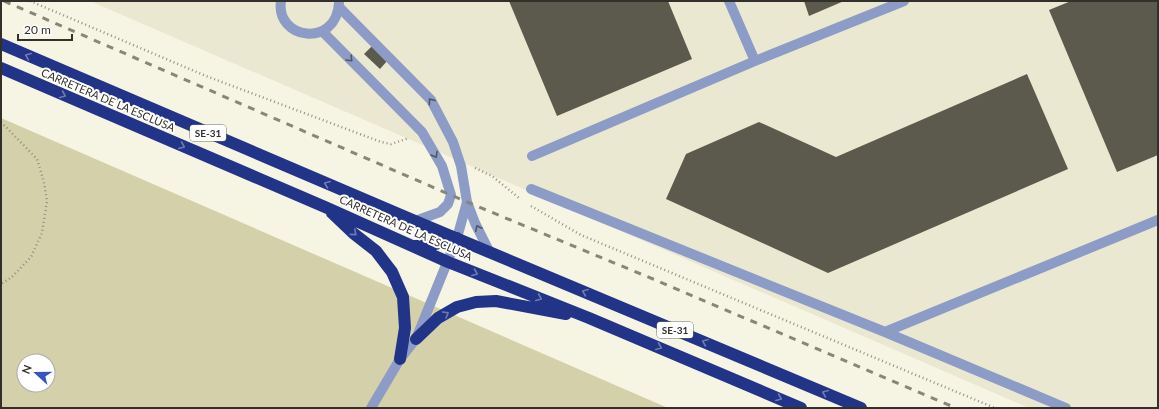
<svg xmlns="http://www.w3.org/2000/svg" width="1159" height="409" font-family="Lato,sans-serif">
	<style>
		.built { fill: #eae8d0 }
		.green { fill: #d4d0a9; fill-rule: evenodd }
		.building { fill: #5c5a4c }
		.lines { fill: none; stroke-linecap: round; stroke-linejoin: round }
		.path { stroke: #929085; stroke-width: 2.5; stroke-dasharray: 1 3; stroke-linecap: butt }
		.street { stroke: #8c9cc6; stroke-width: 10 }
		.highway { stroke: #213488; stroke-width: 12 }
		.rail { stroke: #88867b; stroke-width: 3; stroke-dasharray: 7 7; stroke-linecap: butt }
		.oneway { stroke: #6f7bb2 }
		.oneway2 { stroke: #515661 }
		.labels { text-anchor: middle; stroke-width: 4; stroke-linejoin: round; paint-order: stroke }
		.shield { fill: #fff; stroke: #6f6e6a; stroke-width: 1 }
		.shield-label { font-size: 10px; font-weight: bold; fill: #31302a }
		.street-label { font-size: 11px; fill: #31302a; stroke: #fff }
	</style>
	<rect width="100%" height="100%" fill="#f6f4e3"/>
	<!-- built -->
	<path class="built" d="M90,1H1158V408H1029Z"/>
	<!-- green -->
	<path class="green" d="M1,118L668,408H1ZM24,361H48V385H24Z"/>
	<!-- building -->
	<path class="building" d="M509,1H668L692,59L557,116Z
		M804,1H844L809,16Z
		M1071,1H1158V155L1117,172L1049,10Z
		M373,45L388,60L380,69L364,54Z
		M1027,74L1068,169L828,273L666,199L686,154L759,122L836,157Z"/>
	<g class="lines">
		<!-- path -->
		<path class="path" d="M30,1L206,76L381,142L391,144L409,138
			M1,122L37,159L44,182L47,201L42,233L31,257L12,277L1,284
			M475,168L492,176L519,198
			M531,206L581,235L995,408"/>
		<!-- street -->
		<path class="street" d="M281,1C275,39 336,49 339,3
			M729,1L755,61
			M339,7L431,100L453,142L461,166L467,202L475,223L490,253
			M322,31L422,132L442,166L451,195L448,204L440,212L415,221
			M532,156L755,61L904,1
			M531,189L885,332L1066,408
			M885,332L1158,220
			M371,408L400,359L416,339L457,238L467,202"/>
		<!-- highway -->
		<path class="highway" d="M1,44L415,221L861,408
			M1,68L325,207L448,262L589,318L801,408
			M332,213L353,233L376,251L392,272L403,297L405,328L400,359
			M415,246L432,245L457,238
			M416,339L438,318L457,307L476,302L496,301L566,314"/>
		<!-- rail -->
		<path class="rail" d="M4,1L467,202L653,279L956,408"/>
	</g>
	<!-- one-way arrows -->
	<defs><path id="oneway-chevron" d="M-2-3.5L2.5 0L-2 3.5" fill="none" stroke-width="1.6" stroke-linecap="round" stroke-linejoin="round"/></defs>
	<g class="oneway">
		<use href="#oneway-chevron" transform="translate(28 56) rotate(-157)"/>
		<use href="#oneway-chevron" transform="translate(63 95) rotate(23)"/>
		<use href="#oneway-chevron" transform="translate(182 146) rotate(23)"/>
		<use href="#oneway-chevron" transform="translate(327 184) rotate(-157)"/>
		<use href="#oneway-chevron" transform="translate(354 233) rotate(41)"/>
		<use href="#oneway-chevron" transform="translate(475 273) rotate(21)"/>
		<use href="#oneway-chevron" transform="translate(585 292) rotate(-157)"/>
		<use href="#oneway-chevron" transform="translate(539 298) rotate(22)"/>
		<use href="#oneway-chevron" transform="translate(446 314) rotate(-30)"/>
		<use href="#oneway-chevron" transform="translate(705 342) rotate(-157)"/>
		<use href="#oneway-chevron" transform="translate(659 347) rotate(23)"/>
		<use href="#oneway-chevron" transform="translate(825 393) rotate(-157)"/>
		<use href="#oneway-chevron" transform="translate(779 398) rotate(23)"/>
	</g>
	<g class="oneway2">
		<use href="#oneway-chevron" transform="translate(350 59) rotate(46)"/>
		<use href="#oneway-chevron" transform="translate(431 101) rotate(-126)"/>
		<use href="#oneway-chevron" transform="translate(435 155) rotate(60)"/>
		<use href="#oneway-chevron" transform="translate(478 228) rotate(-116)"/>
	</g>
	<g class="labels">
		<!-- shield labels -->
		<g class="shield">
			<rect x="190" y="125" width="36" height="16" rx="3"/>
			<rect x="657" y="322" width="36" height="16" rx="3"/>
		</g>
		<g class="shield-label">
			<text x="208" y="137">SE-31</text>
			<text x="675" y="334">SE-31</text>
		</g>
		<!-- street labels -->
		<g class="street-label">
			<text transform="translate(108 100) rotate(23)" y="4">CARRETERA DE LA ESCLUSA</text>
			<text transform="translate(406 228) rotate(24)" y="4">CARRETERA DE LA ESCLUSA</text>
		</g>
	</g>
	<!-- border -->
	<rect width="1159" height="409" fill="none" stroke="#31302a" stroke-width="4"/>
	<!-- north arrow -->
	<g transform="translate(36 373) rotate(291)"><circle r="19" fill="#ffffff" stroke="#adacaa"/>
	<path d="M0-3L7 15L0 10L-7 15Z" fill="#3753c4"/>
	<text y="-6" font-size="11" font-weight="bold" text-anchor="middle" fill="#31302a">N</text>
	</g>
	<!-- scale -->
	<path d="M18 34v6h54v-6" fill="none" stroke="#31302a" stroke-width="2"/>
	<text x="24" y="34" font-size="12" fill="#31302a" stroke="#ffffff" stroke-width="3" paint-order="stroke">20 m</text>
</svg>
